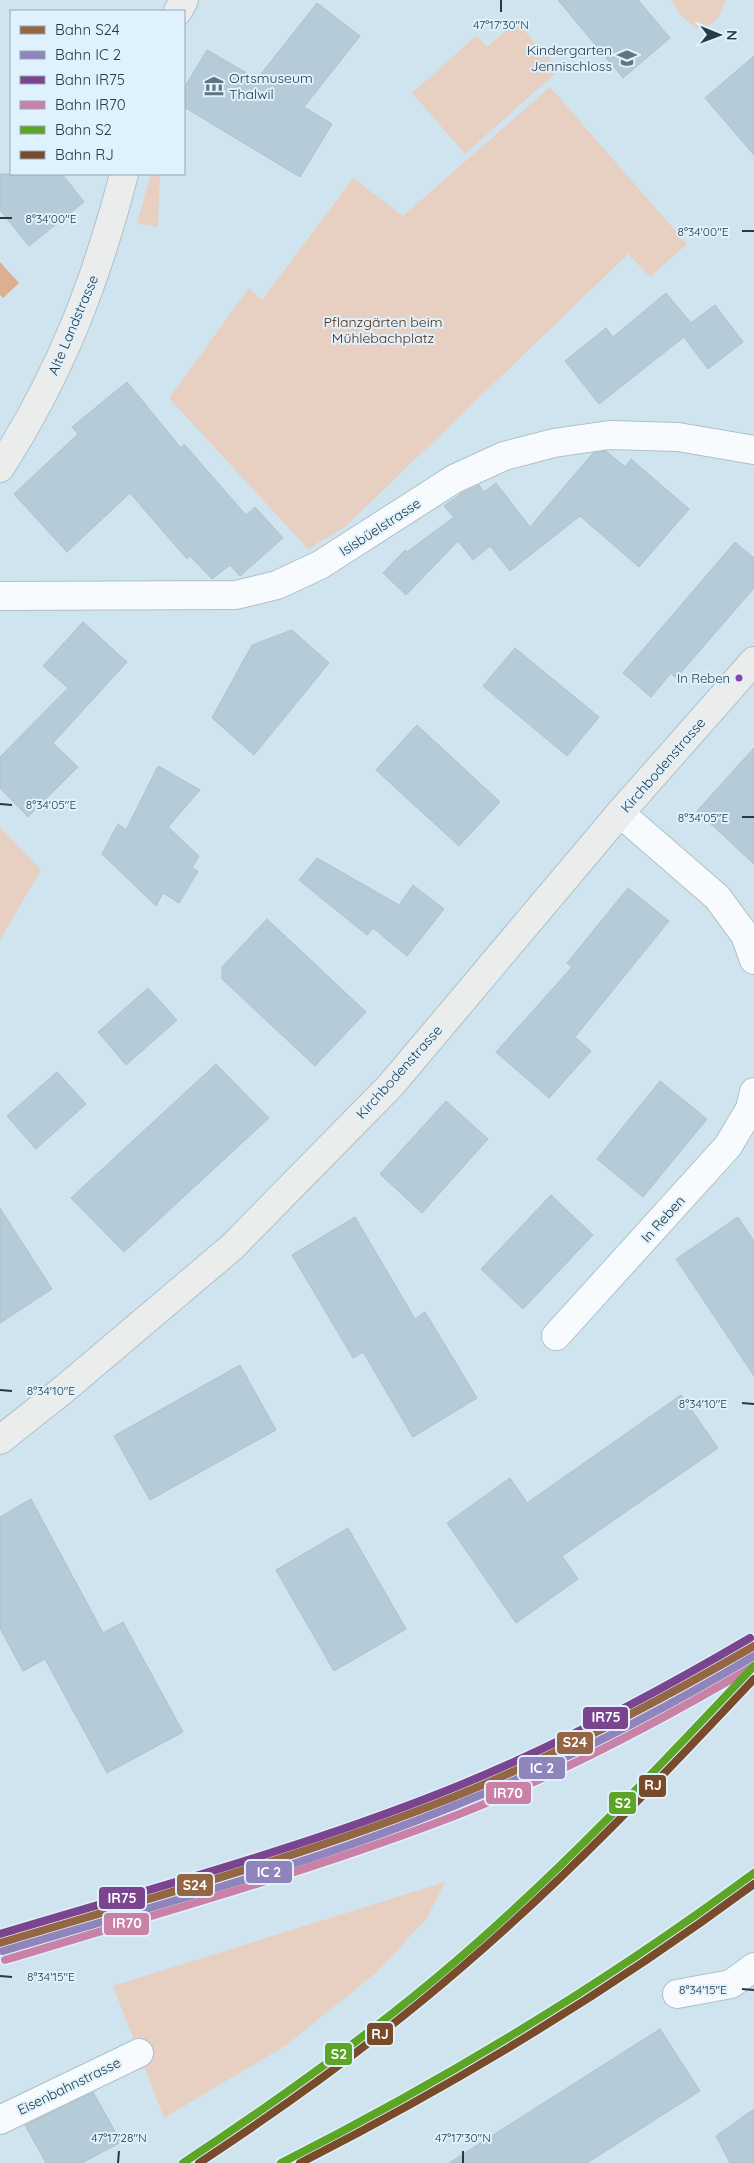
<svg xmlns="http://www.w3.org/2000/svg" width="754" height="2163" font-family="Quicksand,sans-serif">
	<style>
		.green { fill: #e7d0c2 }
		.forest { fill: #dbaf90 }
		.building { fill: #b5ccd8; stroke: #afc1cb }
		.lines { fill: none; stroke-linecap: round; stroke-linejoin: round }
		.street-casing { stroke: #aec0c9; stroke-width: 30 }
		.secondary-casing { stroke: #aec0c9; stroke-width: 30 }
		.street { stroke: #f8fbfd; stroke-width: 28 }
		.secondary { stroke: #eaedec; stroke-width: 28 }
		.rail-1-casing { stroke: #dff1fc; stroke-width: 11 }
		.rail-2-casing { stroke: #dff1fc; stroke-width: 11 }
		.rail-3-casing { stroke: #dff1fc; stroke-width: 11 }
		.rail-4-casing { stroke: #dff1fc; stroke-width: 11 }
		.rail-5-casing { stroke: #dff1fc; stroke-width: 11 }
		.rail-6-casing { stroke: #dff1fc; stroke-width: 11 }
		.rail-1 { stroke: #946644; stroke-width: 8 }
		.rail-2 { stroke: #9084bd; stroke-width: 8 }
		.rail-3 { stroke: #7a448f; stroke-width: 8 }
		.rail-4 { stroke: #c981a5; stroke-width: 8 }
		.rail-5 { stroke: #5da526; stroke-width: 8 }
		.rail-6 { stroke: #7a4b2a; stroke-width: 8 }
		.ticks { fill: none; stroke: #273943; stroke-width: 2 }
		.bus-dot { fill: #8e44ad; stroke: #dff1fc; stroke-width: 2 }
		.labels { text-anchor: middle; stroke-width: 4; stroke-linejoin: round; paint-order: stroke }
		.bus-label { font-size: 13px; fill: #273943; stroke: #dff1fc; text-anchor: end }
		.poi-label { font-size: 14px; fill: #273943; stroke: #dff1fc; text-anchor: end }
		.park-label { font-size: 14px; fill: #522b11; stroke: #dff1fc }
		.street-label { font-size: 14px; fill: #273943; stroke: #dff1fc }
		.ticks-label { font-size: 12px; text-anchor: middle; fill: #273943; stroke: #dff1fc; stroke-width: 4; stroke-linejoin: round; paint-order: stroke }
		.line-badge { stroke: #dff1fc; stroke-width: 2 }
		.badge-label { font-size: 14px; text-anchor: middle; font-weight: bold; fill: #fff }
	</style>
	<rect width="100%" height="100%" fill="#cfe4ef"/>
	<!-- green -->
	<path class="green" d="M671,0H725V3C718,19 714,28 695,28L680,14Z
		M516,21L559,70L465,154L412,93L477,35L487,47Z
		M550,87L687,244L650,277L628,254L345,527L308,549L169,398L249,288L262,300L353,178L403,216Z
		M151,174H160L158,227L137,223Z
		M0,827L41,870L0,940Z
		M445,1882L427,1918L377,1972L285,2046L164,2118L113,1986Z"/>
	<!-- forest -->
	<path class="forest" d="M0,262L19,283L3,298L0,295Z"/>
	<!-- building -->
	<path class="building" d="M558,0H638L670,38L623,78Z
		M317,3L360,36L304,107L332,124L300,177L184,107V88L207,50L257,79Z
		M754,56V155L705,98Z
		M0,174H62L84,202L29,246L0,210Z
		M666,293L691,323L715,305L743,342L708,369L684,337L599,404L565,361L606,328L613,337Z
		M127,382L181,448L184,444L246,515L255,507L283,538L240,576L230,565L212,579L190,556L187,559L130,493L67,552L14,494L78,434L72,427Z
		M606,451L625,467L631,459L689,509L639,567L580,516L510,571L490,546L473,560L458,541L406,595L383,573L405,550L407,552L454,517L444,506L462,493L479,485L484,492L496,483L530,527L593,453Z
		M735,542L754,558V588L676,678L671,673L651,697L623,673Z
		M83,622L127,662L53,743L78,767L28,817L0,788V757L68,688L43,666Z
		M292,630L329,663L254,755L212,718L252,645Z
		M515,648L599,717L567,756L483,686Z
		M417,725L500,802L459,846L376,770Z
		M754,748V864L697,811Z
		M158,766L200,790L168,827L199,856L192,868L198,871L179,903L163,893L156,906L102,854L118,824L126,830Z
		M317,858L399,905L413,885L444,909L407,956L373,928L367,935L299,880Z
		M628,888L669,921L575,1037L591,1051L549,1098L496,1052L572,967L567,963Z
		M267,919L366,1012L315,1066L222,979V967Z
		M148,988L177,1020L126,1065L98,1032Z
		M216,1064L269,1118L124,1252L71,1198Z
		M57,1072L86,1104L36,1149L7,1116Z
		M660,1081L707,1119L643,1197L597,1159Z
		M446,1101L488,1139L422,1213L380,1174Z
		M551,1195L593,1235L523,1309L481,1269Z
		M0,1208L52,1289L0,1323Z
		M355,1217L415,1319L425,1312L477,1398L413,1437L363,1352L353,1358L292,1255Z
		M738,1217L754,1241V1376L676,1259Z
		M240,1365L276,1430L150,1500L114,1436Z
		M681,1395L718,1448L562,1556L578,1579L516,1623L447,1523L510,1478L527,1503Z
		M31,1499L103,1633L123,1622L183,1732L107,1773L45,1659L23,1671L0,1628V1517Z
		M348,1528L406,1629L334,1671L276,1570Z
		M660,2029L700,2091L587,2163H449Z
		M93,2092L121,2142L82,2163H46L25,2125Z
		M754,2109V2163H730L716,2136Z"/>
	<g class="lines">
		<defs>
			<path id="street" d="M0,596L236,595L277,585L320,565L454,479L504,456L554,443L609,435L678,437L754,450
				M620,813L717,897L745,935L754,960
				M556,1336L728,1146L750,1109L754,1092
				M677,1994L731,1984L754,1967
				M0,2120L139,2053"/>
			<path id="secondary" d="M178,11L184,0
				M0,468C61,373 96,282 124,174
				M0,1440L63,1390L232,1247L391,1085L620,813L754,661"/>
		</defs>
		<!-- street casing -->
		<use href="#street" class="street-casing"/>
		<!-- secondary casing -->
		<use href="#secondary" class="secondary-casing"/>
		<!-- street -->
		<use href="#street" class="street"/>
		<!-- secondary -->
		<use href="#secondary" class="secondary"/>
		<defs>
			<path id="rail-1" d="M0,1943C151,1898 304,1856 451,1798C556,1756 656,1703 754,1646"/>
			<path id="rail-2" d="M3,1951C154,1906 309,1865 456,1805C559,1764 658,1713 754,1656"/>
			<path id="rail-3" d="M0,1934C150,1889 303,1848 448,1790C553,1748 653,1695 750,1638"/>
			<path id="rail-4" d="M5,1960C156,1914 309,1872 457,1815C560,1774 659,1722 754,1666"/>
			<path id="rail-5" d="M183,2163C277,2101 370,2035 456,1961C562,1870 658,1768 754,1666
				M281,2163C447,2079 604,1984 754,1873"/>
			<path id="rail-6" d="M199,2163C290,2103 379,2039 462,1967C566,1878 660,1779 754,1679
				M300,2163C459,2082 611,1990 754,1884"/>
		</defs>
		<!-- rail-1 casing -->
		<use href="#rail-1" class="rail-1-casing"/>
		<!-- rail-2 casing -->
		<use href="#rail-2" class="rail-2-casing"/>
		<!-- rail-3 casing -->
		<use href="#rail-3" class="rail-3-casing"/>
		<!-- rail-4 casing -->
		<use href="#rail-4" class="rail-4-casing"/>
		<!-- rail-5 casing -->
		<use href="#rail-5" class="rail-5-casing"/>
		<!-- rail-6 casing -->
		<use href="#rail-6" class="rail-6-casing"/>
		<!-- rail-1 -->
		<use href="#rail-1" class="rail-1"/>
		<!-- rail-2 -->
		<use href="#rail-2" class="rail-2"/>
		<!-- rail-3 -->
		<use href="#rail-3" class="rail-3"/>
		<!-- rail-4 -->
		<use href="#rail-4" class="rail-4"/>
		<!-- rail-5 -->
		<use href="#rail-5" class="rail-5"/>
		<!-- rail-6 -->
		<use href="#rail-6" class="rail-6"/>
	</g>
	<!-- ticks -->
	<path class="ticks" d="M501,12V0M0,218H12M742,231H754M0,804L12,805M742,817H754M0,1390L12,1391M742,1403L754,1404M0,1976L12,1977M742,1989L754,1990M118,2163L119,2151M463,2163V2151"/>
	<!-- icons -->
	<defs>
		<symbol id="school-bare" viewBox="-9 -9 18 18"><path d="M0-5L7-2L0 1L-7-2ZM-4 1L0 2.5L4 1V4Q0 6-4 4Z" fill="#62757f" stroke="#dff1fc" stroke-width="2.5" paint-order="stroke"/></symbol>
		<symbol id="museum-bare" viewBox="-9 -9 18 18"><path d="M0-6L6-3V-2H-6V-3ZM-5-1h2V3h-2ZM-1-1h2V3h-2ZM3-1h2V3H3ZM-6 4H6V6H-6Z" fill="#62757f" stroke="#dff1fc" stroke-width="2.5" paint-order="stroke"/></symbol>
	</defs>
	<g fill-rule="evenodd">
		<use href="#school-bare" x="613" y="44" width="28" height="28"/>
		<use href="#museum-bare" x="200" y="72" width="28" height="28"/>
	</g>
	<!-- markers -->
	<circle class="bus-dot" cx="739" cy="678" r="4.5"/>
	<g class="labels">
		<!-- bus labels -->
		<g class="bus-label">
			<text x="730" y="683">In Reben</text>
		</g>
		<!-- poi labels -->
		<g class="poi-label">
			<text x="612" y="55">Kindergarten<tspan x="612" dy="16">Jennischloss</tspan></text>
			<text x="229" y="83" text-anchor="start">Ortsmuseum<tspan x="229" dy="16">Thalwil</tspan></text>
		</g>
		<!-- park labels -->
		<g class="park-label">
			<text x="383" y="327">Pflanzgärten beim<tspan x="383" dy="16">Mühlebachplatz</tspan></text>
		</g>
		<!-- street labels -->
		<g class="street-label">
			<text transform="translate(73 325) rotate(-67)" y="5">Alte Landstrasse</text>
			<text transform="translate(380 527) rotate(-33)" y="5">Isisbüelstrasse</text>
			<text transform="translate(663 765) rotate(-49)" y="5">Kirchbodenstrasse</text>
			<text transform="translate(399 1072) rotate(-48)" y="5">Kirchbodenstrasse</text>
			<text transform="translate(663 1219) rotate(-48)" y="5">In Reben</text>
			<text transform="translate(69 2086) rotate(-26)" y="5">Eisenbahnstrasse</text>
		</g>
	</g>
	<g class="ticks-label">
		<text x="501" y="29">47°17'30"N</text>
		<text x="51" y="223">8°34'00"E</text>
		<text x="703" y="236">8°34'00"E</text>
		<text x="51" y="809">8°34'05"E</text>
		<text x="703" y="822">8°34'05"E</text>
		<text x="51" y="1395">8°34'10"E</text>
		<text x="703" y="1408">8°34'10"E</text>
		<text x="51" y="1981">8°34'15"E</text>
		<text x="703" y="1994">8°34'15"E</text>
		<text x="119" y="2142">47°17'28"N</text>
		<text x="463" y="2142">47°17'30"N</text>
	</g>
	<g class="line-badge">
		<rect x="582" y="1706" width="47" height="24" rx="5" fill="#7a448f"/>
		<rect x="556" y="1731" width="38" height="24" rx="5" fill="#946644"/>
		<rect x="518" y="1756" width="48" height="24" rx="5" fill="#9084bd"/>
		<rect x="638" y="1774" width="29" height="24" rx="5" fill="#7a4b2a"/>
		<rect x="485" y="1781" width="47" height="24" rx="5" fill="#c981a5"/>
		<rect x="608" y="1791" width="29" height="24" rx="5" fill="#5da526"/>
		<rect x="245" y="1860" width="48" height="24" rx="5" fill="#9084bd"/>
		<rect x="176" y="1873" width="38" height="24" rx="5" fill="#946644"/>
		<rect x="98" y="1886" width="48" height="24" rx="5" fill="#7a448f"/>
		<rect x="103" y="1912" width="47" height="24" rx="5" fill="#c981a5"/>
		<rect x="366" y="2022" width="28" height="24" rx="5" fill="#7a4b2a"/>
		<rect x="324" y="2042" width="29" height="24" rx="5" fill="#5da526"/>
	</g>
	<g class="badge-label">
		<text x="606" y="1722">IR75</text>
		<text x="575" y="1747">S24</text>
		<text x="542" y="1773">IC 2</text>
		<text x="653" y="1790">RJ</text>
		<text x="508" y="1798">IR70</text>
		<text x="623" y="1808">S2</text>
		<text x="269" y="1877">IC 2</text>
		<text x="195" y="1890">S24</text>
		<text x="122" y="1903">IR75</text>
		<text x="127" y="1928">IR70</text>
		<text x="380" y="2039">RJ</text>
		<text x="339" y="2059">S2</text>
	</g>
	<!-- legend -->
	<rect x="10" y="10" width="175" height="165" fill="#dff1fc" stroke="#95a7b2"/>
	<rect x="20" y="26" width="25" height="8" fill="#946644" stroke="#95a7b2"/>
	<text x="55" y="35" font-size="15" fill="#273943">Bahn S24</text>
	<rect x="20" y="51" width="25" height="8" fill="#9084bd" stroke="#95a7b2"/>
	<text x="55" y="60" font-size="15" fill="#273943">Bahn IC 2</text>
	<rect x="20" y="76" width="25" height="8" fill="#7a448f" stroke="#95a7b2"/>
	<text x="55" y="85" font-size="15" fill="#273943">Bahn IR75</text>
	<rect x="20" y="101" width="25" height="8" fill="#c981a5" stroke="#95a7b2"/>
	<text x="55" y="110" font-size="15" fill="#273943">Bahn IR70</text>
	<rect x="20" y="126" width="25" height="8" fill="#5da526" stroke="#95a7b2"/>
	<text x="55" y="135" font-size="15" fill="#273943">Bahn S2</text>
	<rect x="20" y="151" width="25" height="8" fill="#7a4b2a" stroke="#95a7b2"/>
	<text x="55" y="160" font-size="15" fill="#273943">Bahn RJ</text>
	<!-- north arrow -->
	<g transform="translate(719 35) rotate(91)" stroke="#dff1fc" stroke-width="4" paint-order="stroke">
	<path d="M0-4L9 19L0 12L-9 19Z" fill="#273943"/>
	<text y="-8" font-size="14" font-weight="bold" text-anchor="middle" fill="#273943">N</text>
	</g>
</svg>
